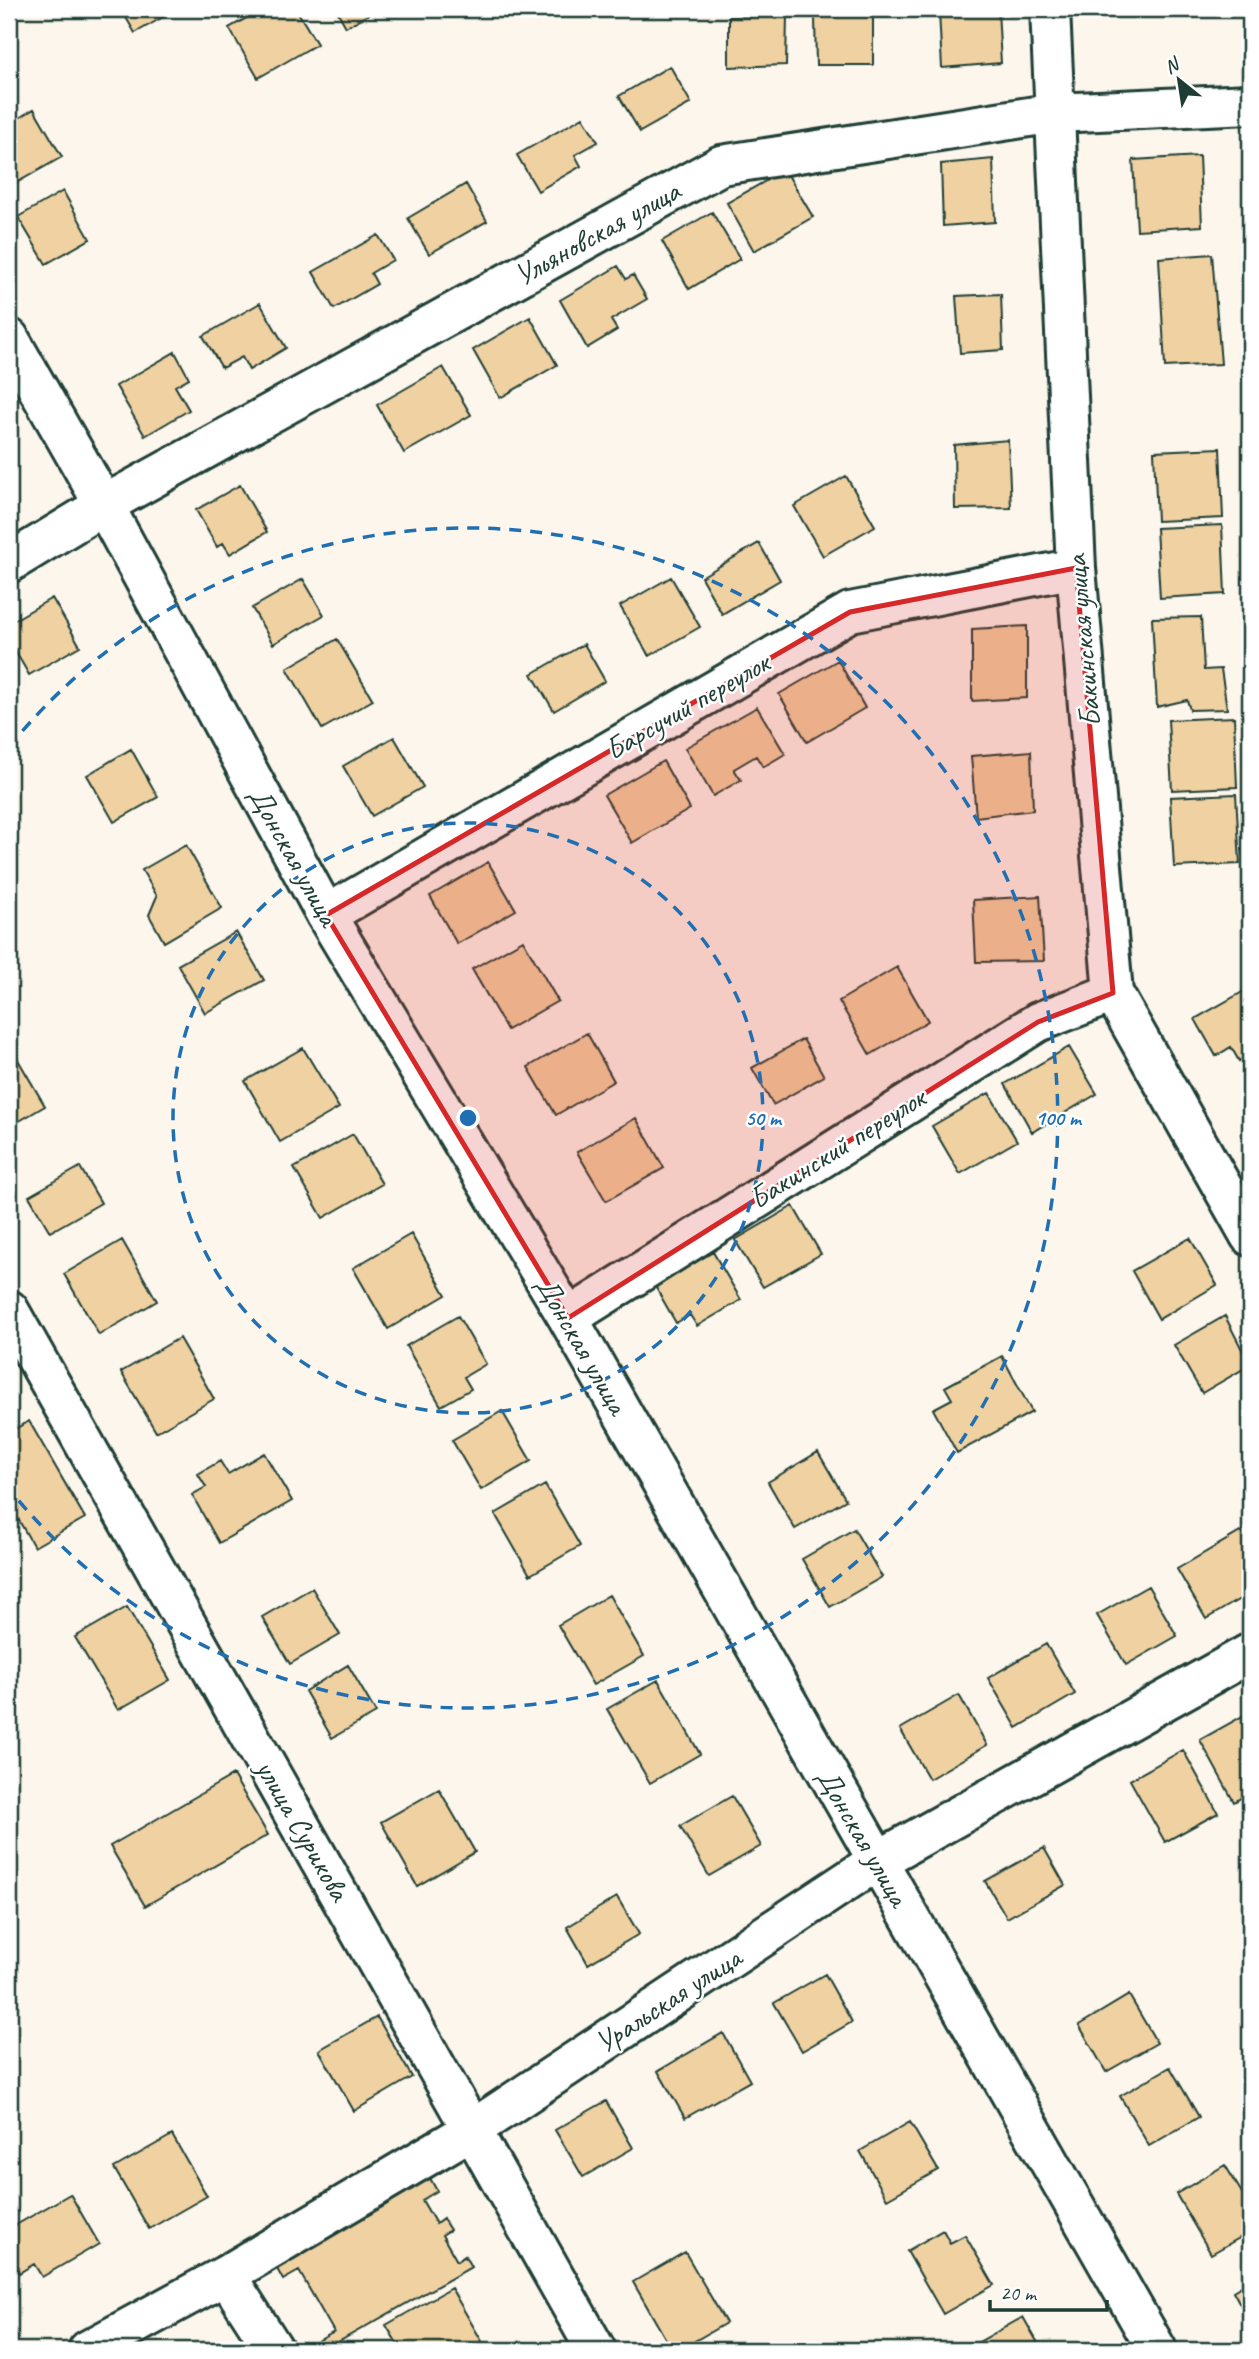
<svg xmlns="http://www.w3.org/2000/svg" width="1259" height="2359" font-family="Caveat,sans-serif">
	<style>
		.building { fill: #f0d1a2; stroke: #1f3d34; stroke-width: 2 }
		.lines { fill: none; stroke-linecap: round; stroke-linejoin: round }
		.minor-casing { stroke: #1f3d34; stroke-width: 44 }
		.minor { stroke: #fff; stroke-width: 38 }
		.marked { fill: #d62828; fill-opacity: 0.2; stroke: #d62828; stroke-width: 5; stroke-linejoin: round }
		.ring { fill: none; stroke: #1f6fb2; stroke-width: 3.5; stroke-dasharray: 12 9 }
		.labels { text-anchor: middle; stroke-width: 5; stroke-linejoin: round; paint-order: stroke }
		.street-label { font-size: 30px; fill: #1f3d34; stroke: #fff }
		.centre { fill: #1f6fb2; stroke: #fff; stroke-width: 3.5 }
		.ring-label { font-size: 21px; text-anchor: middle; font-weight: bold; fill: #1f6fb2; stroke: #fff; stroke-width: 5; stroke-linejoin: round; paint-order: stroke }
	</style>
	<rect width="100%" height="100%" fill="#fcf6ec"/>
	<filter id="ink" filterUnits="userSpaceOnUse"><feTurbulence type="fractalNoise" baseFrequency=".0143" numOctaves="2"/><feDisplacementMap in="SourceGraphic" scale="14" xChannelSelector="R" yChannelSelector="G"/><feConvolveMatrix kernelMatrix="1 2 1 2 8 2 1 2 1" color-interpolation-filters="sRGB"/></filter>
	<g filter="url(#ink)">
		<!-- building -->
		<path class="building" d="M121,9H170L172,12L135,33Z
			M263,9H296L317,44L258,78L229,28Z
			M336,9H378L346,27Z
			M998,10L1001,63L942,68L939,12Z
			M787,15L786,65L729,67V17Z
			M873,15V65H816L815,17Z
			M670,66L691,103L640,132L619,96Z
			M34,109L62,157L9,187V124Z
			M583,117L598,142L575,155L581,166L538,191L517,155Z
			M1199,156L1202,226L1137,230L1133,160Z
			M993,159L995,222L943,226L941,164Z
			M785,170L813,217L754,251L727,203Z
			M466,184L487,221L429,254L408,218Z
			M63,191L90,239L46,264L18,217Z
			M712,212L740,259L689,289L662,241Z
			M378,235L393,260L371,273L377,284L334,309L313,272Z
			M1212,254L1221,364L1165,367L1159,258Z
			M618,266L626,279L633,275L647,299L611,320L617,330L587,348L560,300Z
			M1001,294L1003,350L960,353L956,296Z
			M260,303L286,348L249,370L242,357L222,368L203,336Z
			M530,317L557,365L500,398L473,350Z
			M175,352L189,378L175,386L189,410L145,436L116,386Z
			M443,367L471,415L404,453L377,405Z
			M1008,440L1011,508L955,509L954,445Z
			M1220,448L1223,518L1157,521L1154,451Z
			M846,476L875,526L823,556L794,506Z
			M240,485L267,532L230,554L223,543L217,547L196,510Z
			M1222,525L1225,594L1160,598L1156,528Z
			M759,543L780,580L722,614L701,577Z
			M671,577L700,627L649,656L620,606Z
			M303,579L324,615L273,644L252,608Z
			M52,598L80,646L29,675L9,640V623Z
			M1201,617L1204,670L1221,669L1227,709L1190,710L1187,700L1157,707L1152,618Z
			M1027,626V698L972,701V629Z
			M337,639L373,700L322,729L287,668Z
			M584,644L605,681L554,711L532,674Z
			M838,660L865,708L807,742L779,694Z
			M757,707L785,754L763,767L756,756L734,769L741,780L713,796L685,748Z
			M1234,717L1237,787L1172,790L1168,720Z
			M394,737L423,787L372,816L343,766Z
			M131,749L158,797L114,822L87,775Z
			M1031,751L1033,810L976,817L971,756Z
			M663,761L690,809L632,843L604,795Z
			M1236,794L1240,864L1174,867L1170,797Z
			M186,845L222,908L164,942L149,915L157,896L142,870Z
			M488,862L516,910L457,944L430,896Z
			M1040,896L1044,961L976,962L973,900Z
			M236,932L264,980L205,1013L178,965Z
			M523,940L558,1001L507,1030L472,969Z
			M897,967L928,1021L870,1055L839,1001Z
			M1246,990L1250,997V1054L1239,1061L1231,1047L1216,1056L1195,1019Z
			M587,1033L614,1081L556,1115L528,1067Z
			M803,1039L824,1076L773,1105L752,1068Z
			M1069,1047L1097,1094L1032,1132L1005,1084Z
			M303,1048L339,1108L280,1142L245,1081Z
			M17,1058L45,1106L9,1127V1063Z
			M989,1093L1017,1141L960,1174L932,1126Z
			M636,1118L664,1168L606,1201L577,1152Z
			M353,1134L382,1184L323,1218L294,1168Z
			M80,1167L101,1203L50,1232L29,1196Z
			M793,1206L821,1254L763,1287L735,1240Z
			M411,1234L446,1295L388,1329L353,1268Z
			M1190,1238L1217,1285L1159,1319L1132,1271Z
			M122,1240L157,1301L99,1335L64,1274Z
			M713,1252L741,1300L697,1326L690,1315L676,1323L655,1286Z
			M458,1316L486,1364L464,1377L471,1389L441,1406L406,1346Z
			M1225,1316L1250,1365L1202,1393L1174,1345Z
			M179,1338L214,1399L156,1432L121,1372Z
			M1002,1356L1032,1412L957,1453L933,1409L952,1399L945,1387Z
			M502,1411L531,1461L481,1490L452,1440Z
			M29,1421L85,1518L34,1547L9,1503V1432Z
			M818,1452L846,1500L795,1529L768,1482Z
			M264,1453L292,1501L219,1543L192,1495L206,1487L198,1474L220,1461L228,1474Z
			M545,1485L580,1546L530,1575L495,1514Z
			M854,1529L882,1577L830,1607L802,1559Z
			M1242,1531L1250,1546V1593L1206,1619L1177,1569Z
			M1148,1586L1177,1636L1126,1665L1097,1615Z
			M312,1588L340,1635L290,1664L262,1617Z
			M609,1595L644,1656L593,1685L558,1625Z
			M127,1607L170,1680L118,1710L75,1637Z
			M1046,1644L1075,1694L1017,1728L988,1678Z
			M348,1665L376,1713L332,1738L305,1691Z
			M658,1680L700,1754L650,1783L607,1709Z
			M959,1695L987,1745L929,1779L900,1729Z
			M1250,1712V1793L1234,1802L1200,1740Z
			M1183,1750L1218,1813L1165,1842L1130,1780Z
			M233,1775L268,1835L145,1906L110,1846Z
			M439,1789L475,1852L417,1886L381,1822Z
			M732,1796L761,1846L709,1876L680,1826Z
			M1044,1848L1065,1885L1007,1918L985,1881Z
			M617,1897L639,1934L588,1964L567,1927Z
			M825,1974L852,2022L802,2051L774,2003Z
			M1129,1995L1157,2043L1106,2072L1079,2025Z
			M377,2017L412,2077L354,2111L319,2050Z
			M723,2033L750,2081L685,2118L658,2071Z
			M1170,2067L1199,2117L1149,2146L1120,2096Z
			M606,2101L633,2148L583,2177L555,2130Z
			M910,2122L938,2170L887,2199L860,2151Z
			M172,2135L207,2196L149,2229L114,2168Z
			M1225,2165L1250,2206V2232L1211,2254L1176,2194Z
			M430,2178L437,2191L422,2200L436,2224L443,2219L450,2230L442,2235L457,2261L465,2256L471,2267L324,2350L318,2341L334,2332L299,2271L283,2280L276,2267Z
			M70,2194L99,2244L42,2277L34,2264L19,2273L9,2256V2229Z
			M943,2230L950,2243L965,2235L994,2285L943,2314L907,2251Z
			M685,2252L726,2323L679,2350H672L633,2282Z
			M1250,2281V2322L1233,2291Z
			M451,2288L487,2350H401L386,2325Z
			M1023,2317L1042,2350H974L972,2346Z"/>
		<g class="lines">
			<defs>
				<path id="minor" d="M1050,9L1076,568L1113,993L1250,1236
					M9,338L104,505L326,915L568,1318L1157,2350
					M9,563L104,505L721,165L1055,113L1250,104
					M326,915L850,612L1076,568
					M9,1310L596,2350
					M568,1318L1038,1022L1113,993
					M226,2275L274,2350
					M88,2350L226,2275L473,2129L877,1861L1250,1653"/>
			</defs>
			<!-- minor casing -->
			<use href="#minor" class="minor-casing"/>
			<!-- minor -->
			<use href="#minor" class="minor"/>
		</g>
	</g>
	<!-- marked area -->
	<path class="marked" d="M1076,568L1113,993L1038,1022L568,1318L326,915L850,612Z"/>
	<!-- distance rings -->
	<g class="ring">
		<circle cx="468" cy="1118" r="295"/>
		<path d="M9 747A590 590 0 1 1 9 1489"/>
	</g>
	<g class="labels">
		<!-- street labels -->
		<g class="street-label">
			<text transform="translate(597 233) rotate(-29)" y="10">Ульяновская улица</text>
			<text transform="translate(1083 641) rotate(-95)" y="10">Бакинская улица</text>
			<text transform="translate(687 706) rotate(-30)" y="10">Барсучий переулок</text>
			<text transform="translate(294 856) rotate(61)" y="10">Донская улица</text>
			<text transform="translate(837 1148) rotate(-32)" y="10">Бакинский переулок</text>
			<text transform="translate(582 1345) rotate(60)" y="10">Донская улица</text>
			<text transform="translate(303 1830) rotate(60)" y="10">улица Сурикова</text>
			<text transform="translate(863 1837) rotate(60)" y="10">Донская улица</text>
			<text transform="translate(668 2000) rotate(-33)" y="10">Уральская улица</text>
		</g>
	</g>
	<circle cx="468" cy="1118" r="10" class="centre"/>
	<g class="ring-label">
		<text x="763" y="1125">50 m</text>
		<text x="1058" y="1125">100 m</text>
	</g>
	<!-- margin -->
	<rect width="1259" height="2359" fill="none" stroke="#fff" stroke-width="35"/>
	<rect x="18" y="18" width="1224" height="2324" fill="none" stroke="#1f3d34" stroke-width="2.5" filter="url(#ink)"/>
	<!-- north arrow -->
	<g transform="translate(1179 80) rotate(330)" stroke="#ffffff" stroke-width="5" paint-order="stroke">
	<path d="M0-5L12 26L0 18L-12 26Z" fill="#1f3d34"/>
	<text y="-10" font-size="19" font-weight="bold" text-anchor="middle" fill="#1f3d34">N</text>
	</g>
	<!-- scale -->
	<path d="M990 2300v10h117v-10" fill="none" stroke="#1f3d34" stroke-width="3.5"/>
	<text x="1000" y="2300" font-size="21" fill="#1f3d34" stroke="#ffffff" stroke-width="5" paint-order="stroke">20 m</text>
</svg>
